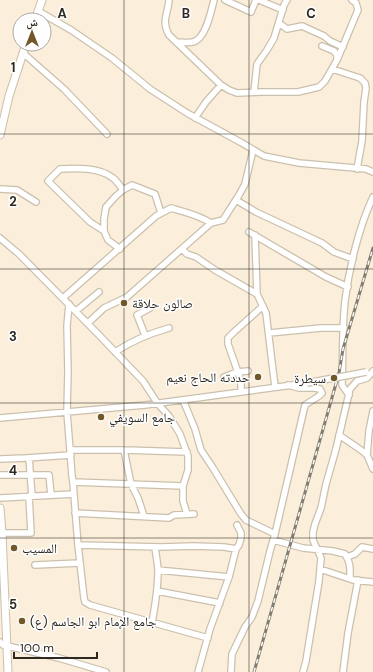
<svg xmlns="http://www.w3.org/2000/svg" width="373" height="672" font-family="'DM Sans','Noto Naskh Arabic',sans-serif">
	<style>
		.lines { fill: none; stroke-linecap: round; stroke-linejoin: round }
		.minor-casing { stroke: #cbc0ad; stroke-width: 8 }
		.major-casing { stroke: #cbc0ad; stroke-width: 9 }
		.minor { stroke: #fff; stroke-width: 5.5 }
		.major { stroke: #fff; stroke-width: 7 }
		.rail-casing { stroke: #837c6f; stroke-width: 3 }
		.rail { stroke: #fefefe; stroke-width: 1.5; stroke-dasharray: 4.5; stroke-linecap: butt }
		.minor-bridge-casing { stroke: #cbc0ad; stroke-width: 8; stroke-linecap: butt }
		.minor-bridge { stroke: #fff; stroke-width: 5.5 }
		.grid { fill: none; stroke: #2d2921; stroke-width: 1; stroke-opacity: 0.55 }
		.poi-dot { fill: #725829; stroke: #fefefe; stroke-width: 1.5 }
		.labels { text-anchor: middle; stroke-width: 3; stroke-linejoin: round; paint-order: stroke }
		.poi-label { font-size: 13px; fill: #2d2921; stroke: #fefefe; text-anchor: start }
		.grid-label { font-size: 13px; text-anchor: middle; font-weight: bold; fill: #2d2921; stroke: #fefefe; stroke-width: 3; stroke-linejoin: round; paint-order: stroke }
	</style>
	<rect width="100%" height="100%" fill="#fbefdb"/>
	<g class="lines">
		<defs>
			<path id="minor" d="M169,0C168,14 161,21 169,35L221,85L229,90L237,93L262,92H298L319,87L325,81L337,60V55L334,51L322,46
				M225,0L251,12L256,0
				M259,0L283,10
				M38,11L71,30L112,58L150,89L187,113L242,143L264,156L299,163L366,169L373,172
				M279,23L287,29L302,26L324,36L330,41L343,47
				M177,42C182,42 188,43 193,42C206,39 211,11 214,0
				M23,53L64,89L107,134
				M337,60L358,10L356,3L352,0
				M332,69L360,78L365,83L366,88L364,102L362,141L357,169
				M254,92L257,64L267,50L274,38L284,5L287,0
				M195,118L206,102L221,85
				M0,189L17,190L36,202
				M236,200L256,212L322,243L334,252L353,259
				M104,231L90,222L48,181L60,169C76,168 99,167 113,178C117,181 120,186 123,190
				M249,232L326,277L348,287
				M255,235L257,294L266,313L275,387
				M0,238L19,254L97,333L143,381L158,404L169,416L180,434L188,456V470L183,486V501L187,514
				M120,249L108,240L104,231V219L106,207L116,196L123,190L132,185L155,194L161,213
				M182,249L187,254L196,257L215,270L257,294
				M63,298L156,216L171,208C185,212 199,215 211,223L223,220L239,195L245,184L253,150
				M69,304L67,326L68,371L67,412L72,476L73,482L78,545L84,598L85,602L90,605L208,638
				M76,311L99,292
				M88,323L104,308L127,297L211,223
				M269,333L321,328H344
				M145,335L137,315L150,308
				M115,352C133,340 148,334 169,328
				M224,377L237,372L248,371
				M241,392V381L228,344V338L234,332L263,306
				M349,395L342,385C343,358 342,328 345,301C349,268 359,227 373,197
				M183,400L195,429L201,450L213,468L241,514L246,520L275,534
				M0,418L145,405L307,383
				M339,435L361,450L367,455L373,469
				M71,450H124L187,452
				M124,450L131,484L138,498L144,516
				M367,455L369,431L373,411
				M29,458L32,496
				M0,459L26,458L71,455
				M0,475H49L51,495
				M73,482L183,486
				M0,498L74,494
				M75,513L169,518L174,515L194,514
				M2,533H31L29,496
				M273,540L303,548L333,551L345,554C351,564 350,568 350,578
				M78,545L161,547L194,546L224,547L236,549
				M347,557L355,554L362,547L373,549
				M35,565L80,563
				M320,569L353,580L373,582
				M158,570L229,577
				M157,591L220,603
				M152,623C155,606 158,589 158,572C158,564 156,556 155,547
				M0,642L3,645L59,658L106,672
				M198,672L210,629L229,577L236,549L239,545L241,538V533L237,525
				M231,672L232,654L245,627L252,617L258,601L270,551L275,534L305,405L319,396L322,393L320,389L314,388H299L288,385
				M303,672L306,661L319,581L321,558L313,540V532L315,524L321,508L326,484L336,449L350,389L357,381L367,378L373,371
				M343,672L348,633L358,580"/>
			<path id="major" d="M35,20L42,0
				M0,135L9,96L26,44
				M0,508L2,533L8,672"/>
		</defs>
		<!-- minor casing -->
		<use href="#minor" class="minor-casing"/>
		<!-- major casing -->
		<use href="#major" class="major-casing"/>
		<!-- minor -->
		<use href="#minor" class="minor"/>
		<!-- major -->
		<use href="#major" class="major"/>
		<defs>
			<path id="rail" d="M254,672L339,373L343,349L373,248"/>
		</defs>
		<!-- rail casing -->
		<use href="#rail" class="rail-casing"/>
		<!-- rail -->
		<use href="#rail" class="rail"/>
		<defs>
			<path id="minor-bridge" d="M307,383L366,372"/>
		</defs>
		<!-- minor-bridge casing -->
		<use href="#minor-bridge" class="minor-bridge-casing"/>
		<!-- minor-bridge -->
		<use href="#minor-bridge" class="minor-bridge"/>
	</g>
	<!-- grid -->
	<path class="grid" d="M124,0V672M249,0V672M0,134H373M0,269H373M0,403H373M0,538H373"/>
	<!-- markers -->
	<g class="poi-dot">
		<circle cx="124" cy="303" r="4"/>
		<circle cx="258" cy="377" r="4"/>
		<circle cx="334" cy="378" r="4"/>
		<circle cx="101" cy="417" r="4"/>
		<circle cx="14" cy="548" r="4"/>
		<circle cx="22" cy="621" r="4"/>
	</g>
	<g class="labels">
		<!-- poi labels -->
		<g class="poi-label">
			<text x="132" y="308">صالون حلاقة</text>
			<text x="250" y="382" text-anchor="end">حددته الحاج نعيم</text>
			<text x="326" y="383" text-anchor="end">سيطرة</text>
			<text x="109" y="422">جامع السويفي</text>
			<text x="22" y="553">المسيب</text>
			<text x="30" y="626">جامع الإمام ابو الجاسم (ع)</text>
		</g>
	</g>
	<g class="grid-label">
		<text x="62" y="18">A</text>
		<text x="186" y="18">B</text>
		<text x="311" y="18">C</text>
		<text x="13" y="72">1</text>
		<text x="13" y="206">2</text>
		<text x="13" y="341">3</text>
		<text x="13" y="475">4</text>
		<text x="13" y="609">5</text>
	</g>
	<!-- north arrow -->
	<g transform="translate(32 32)"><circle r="19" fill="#fefefe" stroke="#aaa9a6"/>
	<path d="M0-3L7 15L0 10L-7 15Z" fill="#725829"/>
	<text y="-6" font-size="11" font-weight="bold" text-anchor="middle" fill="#2d2921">ش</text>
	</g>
	<!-- scale -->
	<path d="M14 652v6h83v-6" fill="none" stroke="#2d2921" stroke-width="2"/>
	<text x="20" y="652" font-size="12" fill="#2d2921" stroke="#fefefe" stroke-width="3" paint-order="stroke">100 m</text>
</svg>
